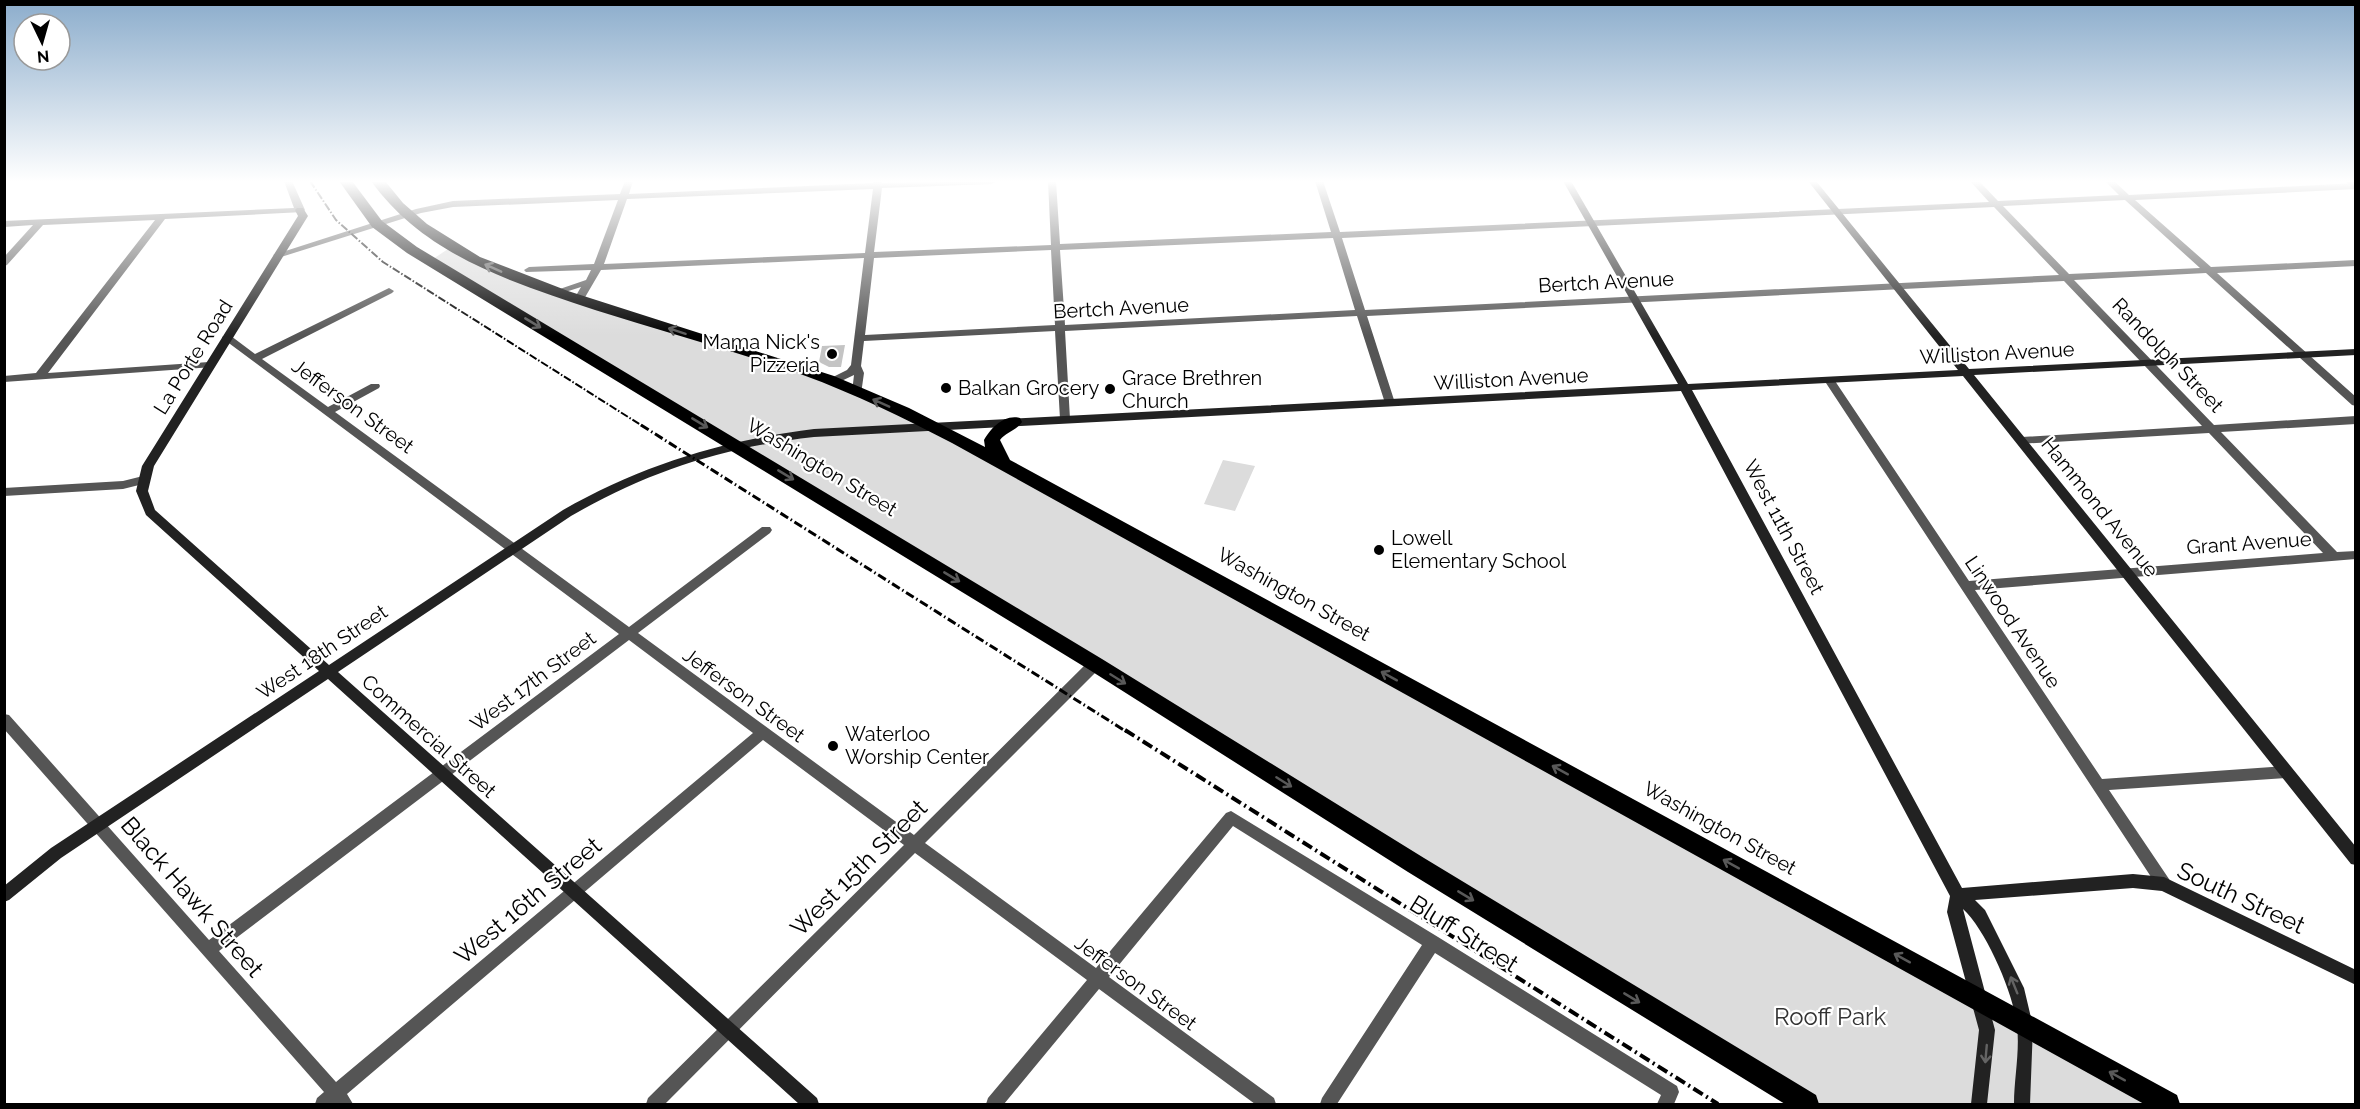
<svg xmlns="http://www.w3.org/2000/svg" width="2360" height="1109" font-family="Raleway,sans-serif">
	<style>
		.green { fill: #dcdcdc }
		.building { fill: #c4c4c4 }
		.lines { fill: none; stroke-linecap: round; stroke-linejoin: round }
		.street { fill: #555; fill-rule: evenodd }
		.secondary { fill: #222; fill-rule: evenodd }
		.highway { fill: #000; fill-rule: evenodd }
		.rail-far2 { stroke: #000; stroke-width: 2; stroke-dasharray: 8 2 1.5 2; stroke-linecap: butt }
		.rail-far1 { stroke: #000; stroke-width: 3; stroke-dasharray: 9 3 1.5 3; stroke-linecap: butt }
		.rail { stroke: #000; stroke-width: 4; stroke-dasharray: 11 4 2 4; stroke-linecap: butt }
		.oneway { stroke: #595959 }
		.oneway2 { stroke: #646464 }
		.poi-dot { fill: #000; stroke: #fff; stroke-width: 2 }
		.labels { text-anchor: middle; stroke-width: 4.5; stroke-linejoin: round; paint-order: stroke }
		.street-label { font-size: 20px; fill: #000; stroke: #fff }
		.poi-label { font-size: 20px; fill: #000; stroke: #fff; text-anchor: start }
		.near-street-label { font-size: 24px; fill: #000; stroke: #fff }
		.near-park-label { font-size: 24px; fill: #333; stroke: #fff }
	</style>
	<rect width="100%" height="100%" fill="#fff"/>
	<!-- green -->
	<path class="green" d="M451,247L490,267L813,373L880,402L1439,703L2168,1104H1807L430,261Z
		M1223,460L1255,466L1235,511L1204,504Z"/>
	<!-- building -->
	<path class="building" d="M845,345L841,367H829L819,362L822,346Z"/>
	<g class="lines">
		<!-- street -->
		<path class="street" d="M284,181H292L305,210L303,212L165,219L48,373L209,362L214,365L213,367L4,382V376L36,373L155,220L43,225L7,265L4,266V257L33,225L4,227V221L294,208Z
			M625,181H633L629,194L873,183L874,181H882V183L996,181L992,184L882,188L874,252L1051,245L1048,181H1056L1060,244L1331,232L1315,181H1323L1340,232L1989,202L1970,181H1979L1998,201L2119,195L2105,181H2114L2129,195L2356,183V189L2135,200L2211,267L2356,260V266L2217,273L2356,397V406L2352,405L2206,273L2074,280L2214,425L2356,416V424L2221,432L2337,552L2356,551V559L1975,590L2102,779L2286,766L2291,768L2293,772L2291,776L2286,778L2109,790L2169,879L2171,884L2169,889L2164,891L2159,889L1824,380L1829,377L1833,378L1969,581L2323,553L2209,433L2018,444L2016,441L2018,438L2022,437L2202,426L2064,281L1367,316L1395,403L1390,406L1385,403L1357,316L1065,331L1070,419L1065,423L1060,419L1055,331L864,341L861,366L864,373L861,394H853L852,392L854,375L835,384H827L826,382L827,380L847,370L851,365L864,258L601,270L584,299L579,302L574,299L581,287L556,295L551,292L586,280L591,270L526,272L524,270L529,267L594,264L618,200L453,207L421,213L281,257L278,258L273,255L416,209L453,201L620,194ZM873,189L865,253L604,264L627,199ZM2125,200L2200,268L2069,274L2003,206ZM1994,207L2059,275L1365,310L1342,238ZM1333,238L1355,310L1065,325L1060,250ZM1051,250L1055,325L865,335L874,258Z
			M389,288L394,291L392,293L262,359L328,407L371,384H379L380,386L379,388L335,412L629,627L762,527H770L772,530L770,533L638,633L914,835L1090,660H1100L1101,664L1100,668L925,843L1096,968L1226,813L1231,811L1438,937L1677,1086L1679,1092L1674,1104H1657L1661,1095L1435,953L1337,1104H1320L1322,1098L1422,945L1233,826L1109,977L1274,1098L1276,1104H1255L1099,989L1004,1104H986L988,1098L1087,980L915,853L665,1104H646L648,1098L904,845L763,740L347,1094L353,1104H315L317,1098L324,1092L4,729V714L9,715L209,940L619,634L222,338L223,336H231L255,354ZM629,640L753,733L336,1082L219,951Z
			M143,476L149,480L147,483L123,489L4,496V488L123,481Z"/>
		<!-- secondary -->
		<path class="secondary" d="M1563,181H1571L1688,384L1958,370L1808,181H1816L1969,369L2356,349V355L1974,375L2356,847V865L2351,864L1963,376L1692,390L1962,888L2133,874L2164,877L2356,970V985L2162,891L2133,888L1975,900L1985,910L2024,988L2033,1026L2030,1104H2014C2014,1079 2020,1051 2017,1026C2014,994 1986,930 1963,909L1995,1030L1987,1104H1971L1979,1030L1947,912L1950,896L1681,391L814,437C724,447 649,471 571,516L338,672L817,1098L819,1104H799L328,679L61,858L9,900L4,902V886L51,848L319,671L146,515L136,491L142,466L298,216L295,210L297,208H303L308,216L154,466L148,491L155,510L329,665L563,510C642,465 724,440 814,429L1678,384Z
			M2344,181L2356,182V189Z"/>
		<!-- highway -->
		<path class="highway" d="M339,181H352L382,221L417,247L1102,659L1424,858L1816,1095L1819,1104H1785L1408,872L1088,669L407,253L372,227Z
			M371,181H385L403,203L427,224L480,257L568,291L834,376L909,408L985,447L984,440C991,428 1004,414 1020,418L1022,422C1017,430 1006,432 1000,440L1010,460L2177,1095L2180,1104H2144L952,443C904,418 855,394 803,375C735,351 664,332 595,310C512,282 425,256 371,181Z"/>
		<!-- rail-far2 -->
		<path class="rail-far2" d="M310,181L336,220L383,262L644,427"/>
		<!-- rail-far1 -->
		<path class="rail-far1" d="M641,425L1127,732"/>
		<!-- rail -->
		<path class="rail" d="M1125,730L1718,1104"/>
	</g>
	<!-- one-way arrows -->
	<defs><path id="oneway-shaft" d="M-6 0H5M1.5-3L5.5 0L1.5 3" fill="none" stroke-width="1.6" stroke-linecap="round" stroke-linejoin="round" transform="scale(1.5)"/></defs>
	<g class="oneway">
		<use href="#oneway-shaft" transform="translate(493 268) rotate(-156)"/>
		<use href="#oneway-shaft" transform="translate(533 323) rotate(31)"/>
		<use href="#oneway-shaft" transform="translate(677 331) rotate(-162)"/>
		<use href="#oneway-shaft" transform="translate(881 403) rotate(-156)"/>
		<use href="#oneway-shaft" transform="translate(700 423) rotate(31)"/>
		<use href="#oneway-shaft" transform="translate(786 475) rotate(31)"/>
		<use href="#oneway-shaft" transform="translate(952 577) rotate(31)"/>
		<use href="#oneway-shaft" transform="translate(1389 676) rotate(-151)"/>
		<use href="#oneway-shaft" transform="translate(1118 679) rotate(32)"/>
		<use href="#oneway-shaft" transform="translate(1560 770) rotate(-151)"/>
		<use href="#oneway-shaft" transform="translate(1284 782) rotate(32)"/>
		<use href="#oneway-shaft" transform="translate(1731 864) rotate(-151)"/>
		<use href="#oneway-shaft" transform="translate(1466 896) rotate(31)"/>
		<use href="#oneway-shaft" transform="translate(1902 958) rotate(-151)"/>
		<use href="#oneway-shaft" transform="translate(1632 998) rotate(31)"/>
		<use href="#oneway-shaft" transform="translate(2117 1076) rotate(-151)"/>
	</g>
	<g class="oneway2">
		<use href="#oneway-shaft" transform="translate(2014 985) rotate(-112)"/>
		<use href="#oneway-shaft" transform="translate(1986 1054) rotate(95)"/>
	</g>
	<!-- sky -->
	<linearGradient id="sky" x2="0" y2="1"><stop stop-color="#8cadcc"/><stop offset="0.54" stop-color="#fff"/><stop offset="1" stop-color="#fff" stop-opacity="0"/></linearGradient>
	<rect width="2360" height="336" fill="url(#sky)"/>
	<!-- markers -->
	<g class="poi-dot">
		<circle cx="832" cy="354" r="6"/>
		<circle cx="946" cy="388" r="6"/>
		<circle cx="1110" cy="389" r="6"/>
		<circle cx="1379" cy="550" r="6"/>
		<circle cx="833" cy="746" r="6"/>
	</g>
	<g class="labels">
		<!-- street labels -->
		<g class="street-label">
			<text transform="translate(1606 282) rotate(-3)" y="7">Bertch Avenue</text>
			<text transform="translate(1121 308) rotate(-3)" y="7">Bertch Avenue</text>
			<text transform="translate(1997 353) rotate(-3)" y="7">Williston Avenue</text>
			<text transform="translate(2168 355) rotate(46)" y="7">Randolph Street</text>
			<text transform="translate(193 357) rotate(-58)" y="7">La Porte Road</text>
			<text transform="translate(1511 379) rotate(-3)" y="7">Williston Avenue</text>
			<text transform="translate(353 406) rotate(36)" y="7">Jefferson Street</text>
			<text transform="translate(822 467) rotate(31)" y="7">Washington Street</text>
			<text transform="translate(2100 507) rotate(51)" y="7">Hammond Avenue</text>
			<text transform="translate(1784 527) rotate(62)" y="7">West 11th Street</text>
			<text transform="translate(2249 543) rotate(-4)" y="7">Grant Avenue</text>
			<text transform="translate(1294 594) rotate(29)" y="7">Washington Street</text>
			<text transform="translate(2013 622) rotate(56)" y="7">Linwood Avenue</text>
			<text transform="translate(322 652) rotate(-34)" y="7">West 18th Street</text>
			<text transform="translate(533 681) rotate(-37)" y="7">West 17th Street</text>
			<text transform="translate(744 695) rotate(36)" y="7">Jefferson Street</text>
			<text transform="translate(429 736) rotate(42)" y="7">Commercial Street</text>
			<text transform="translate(1720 828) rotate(29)" y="7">Washington Street</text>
			<text transform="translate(1136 983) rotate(36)" y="7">Jefferson Street</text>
		</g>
		<!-- poi labels -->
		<g class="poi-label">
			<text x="820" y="349" text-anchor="end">Mama Nick's<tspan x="820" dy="23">Pizzeria</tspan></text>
			<text x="1122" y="385">Grace Brethren<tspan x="1122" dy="23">Church</tspan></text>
			<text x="958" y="395">Balkan Grocery</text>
			<text x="1391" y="545">Lowell<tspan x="1391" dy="23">Elementary School</tspan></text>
			<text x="845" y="741">Waterloo<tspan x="845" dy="23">Worship Center</tspan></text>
		</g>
		<!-- near-street labels -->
		<g class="near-street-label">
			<text transform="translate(859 868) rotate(-45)" y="8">West 15th Street</text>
			<text transform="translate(192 897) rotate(49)" y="8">Black Hawk Street</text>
			<text transform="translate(2241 898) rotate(25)" y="8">South Street</text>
			<text transform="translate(528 901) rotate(-40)" y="8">West 16th Street</text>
			<text transform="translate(1464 934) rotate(32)" y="8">Bluff Street</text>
		</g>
		<!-- near-park labels -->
		<g class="near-park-label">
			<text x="1830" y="1025">Rooff Park</text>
		</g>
	</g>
	<!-- border -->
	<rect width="2360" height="1109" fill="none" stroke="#000000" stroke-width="12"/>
	<!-- north arrow -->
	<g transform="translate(42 42) rotate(175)"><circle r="28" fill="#ffffff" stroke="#999999" stroke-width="1.5"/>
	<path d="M0-4.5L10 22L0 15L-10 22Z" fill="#000000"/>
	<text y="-9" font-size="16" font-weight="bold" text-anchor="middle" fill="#000000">N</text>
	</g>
</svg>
